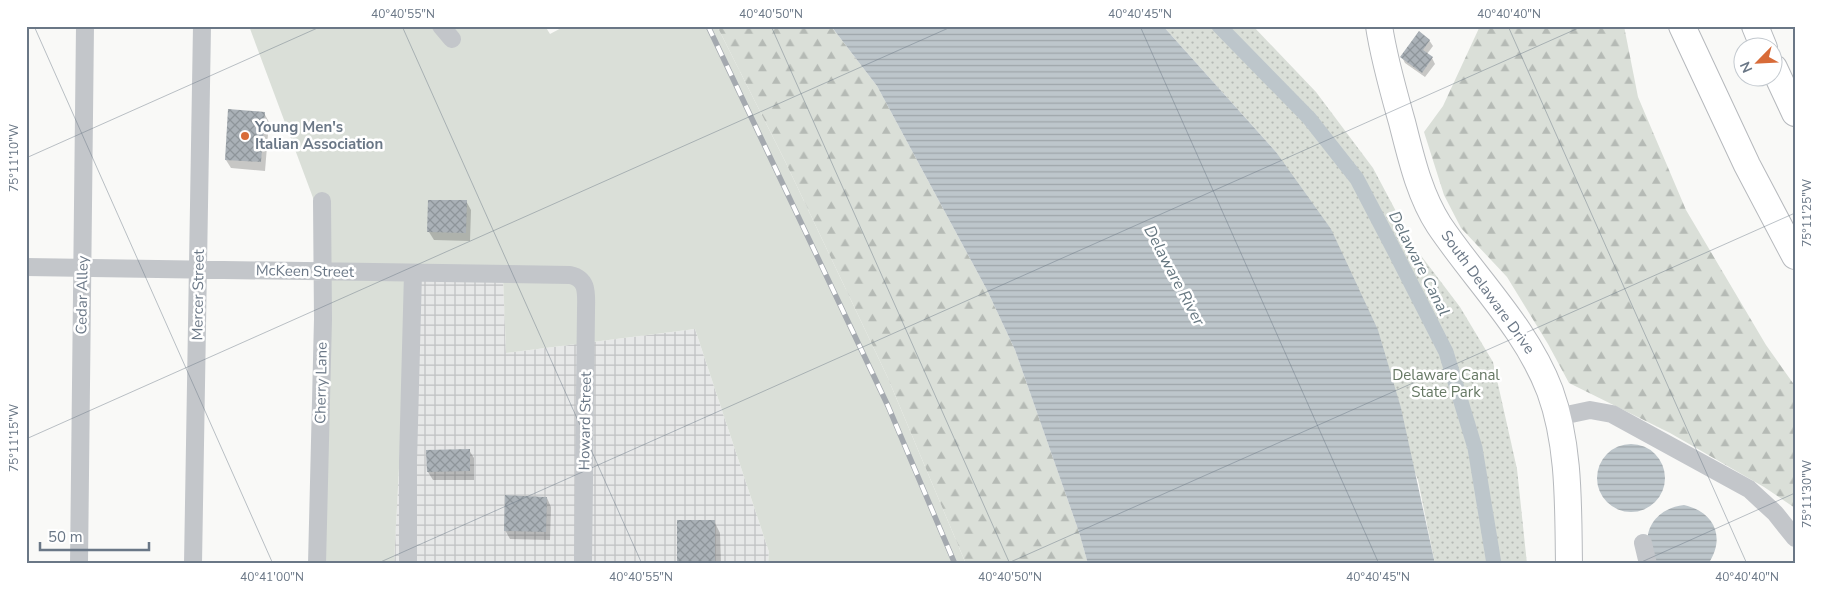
<svg xmlns="http://www.w3.org/2000/svg" width="1821" height="590" font-family="'Nunito Sans',sans-serif">
	<style>
		.industrial { fill: url(#industrial-grid) }
		.grass { fill: #dadfd8 }
		.forest { fill: url(#forest-firs) }
		.park { fill: url(#park-dots) }
		.water { fill: url(#water-rules) }
		.shadow { fill: #0003 }
		.lines { fill: none; stroke-linecap: round; stroke-linejoin: round }
		.canal { stroke: #bdc6cb; stroke-width: 15 }
		.building { fill: url(#building-cross-hatch) }
		.highway-casing { stroke: #b6b9bd; stroke-width: 28 }
		.minor { stroke: #c3c6ca; stroke-width: 18 }
		.highway { stroke: #fff; stroke-width: 26 }
		.rail-casing { stroke: #a4a9af; stroke-width: 5.5 }
		.rail { stroke: #fff; stroke-width: 4; stroke-dasharray: 11; stroke-linecap: butt }
		.ticks { fill: none; stroke: #6a7786; stroke-width: 1; stroke-opacity: 0.45 }
		.poi-dot { fill: #d86b38; stroke: #fff; stroke-width: 2 }
		.labels { text-anchor: middle; stroke-width: 5; stroke-linejoin: round; paint-order: stroke }
		.poi-label { font-size: 15px; font-weight: bold; fill: #6a7786; stroke: #fff; text-anchor: start }
		.street-label { font-size: 15px; fill: #6a7786; stroke: #fff }
		.park-label { font-size: 15px; fill: #667864; stroke: #fff }
		.water-label { font-size: 16px; font-style: italic; fill: #667780; stroke: #fff }
		.neatline { fill: none; stroke: #6a7786; stroke-width: 2 }
		.ticks-label { font-size: 12px; text-anchor: middle; fill: #6a7786 }
	</style>
	<defs>
		<pattern id="industrial-grid" width="8" height="8" patternUnits="userSpaceOnUse" patternTransform="scale(1.25)"><rect width="8" height="8" fill="#e7e8e8"/><path d="M0 4h8M4 0v8" fill="none" stroke="#bfc1c2"/></pattern>
		<pattern id="forest-firs" width="22" height="20" patternUnits="userSpaceOnUse" patternTransform="scale(1.25)"><rect width="22" height="20" fill="#dadfd8"/><path d="M5 1l3.5 6h-7zM16 11l3.5 6h-7z" fill="#b5bab5"/></pattern>
		<pattern id="park-dots" width="8" height="8" patternUnits="userSpaceOnUse" patternTransform="scale(1.25)"><rect width="8" height="8" fill="#dadfd8"/><path d="M2 2h.1M6 6h.1" fill="none" stroke="#b5bab5" stroke-width="1.8" stroke-linecap="round"/></pattern>
		<pattern id="water-rules" width="6" height="5" patternUnits="userSpaceOnUse" patternTransform="scale(1.25)"><rect width="6" height="5" fill="#bdc6cb"/><path d="M0 2.5h6" fill="none" stroke="#9ea6aa"/></pattern>
		<pattern id="building-cross-hatch" width="8" height="8" patternUnits="userSpaceOnUse" patternTransform="scale(1.25)"><rect width="8" height="8" fill="#aab1b7"/><path d="M0 0l8 8M0 8l8-8" fill="none" stroke="#8e959a"/></pattern>
	</defs>
	<rect width="100%" height="100%" fill="#f9f9f7"/>
	<!-- industrial -->
	<path class="industrial" d="M409,276L503,277L506,353L695,329L769,552L768,564H394Z"/>
	<!-- grass -->
	<path class="grass" d="M249,26H545L550,34L565,26H717L785,161L887,376L966,564H768L769,552L695,329L506,353L503,277L409,276L394,564H322L328,238Z"/>
	<!-- forest -->
	<path class="forest" d="M717,26H831L877,86L987,290L1015,350L1079,532L1088,564H966L887,376L785,161Z
		M1480,26H1624L1638,97L1686,210L1766,345L1795,386V508L1764,487L1670,433L1569,383L1548,344L1507,277L1461,228L1444,195L1424,132L1443,106Z"/>
	<!-- park -->
	<path class="park" d="M1163,26H1253L1316,92L1373,168L1416,249L1460,307L1493,362L1517,469L1527,564H1435L1418,480L1276,152Z"/>
	<!-- water -->
	<path class="water" d="M831,26H1163L1276,152L1331,229L1378,330L1401,408L1435,564H1088L1079,532L1015,350L987,290L877,86Z
		M1597 478a34 34 0 1 1 68 0a34 34 0 1 1-68 0Z
		M1684,505C1715,512 1726,538 1708,564H1658C1635,539 1653,508 1684,505Z"/>
	<!-- shadow -->
	<path class="shadow" d="M1429,40L1433,46L1427,54L1432,58L1435,64L1425,77L1405,63L1402,57Z
		M264,113L269,122L265,171L231,168L226,160Z
		M466,201L471,210L470,241L434,240L429,232Z
		M469,450L474,458V480H433L428,472Z
		M547,498L551,507L550,540L510,539L505,530Z
		M714,521L720,533L721,564H679Z"/>
	<g class="lines">
		<!-- canal -->
		<path class="canal" d="M1219,26L1309,118L1357,179L1394,250L1446,352L1475,448L1494,564"/>
	</g>
	<!-- building -->
	<path class="building" d="M1419,31L1430,40L1423,50L1433,57L1422,73L1400,57Z
		M228,109L265,112L261,162L225,160Z
		M428,200H467L466,233L427,232Z
		M470,449V471L427,472L426,450Z
		M505,495L547,497L546,532L504,531Z
		M677,520H715V564H677Z"/>
	<g class="lines">
		<defs>
			<path id="highway" d="M1379,26C1384,59 1393,90 1402,122C1411,157 1419,194 1439,225C1476,280 1526,328 1550,391C1570,446 1568,507 1569,564
				M1682,26L1747,165L1795,256
				M1755,26L1764,48
				M1774,68L1795,113"/>
		</defs>
		<!-- highway casing -->
		<use href="#highway" class="highway-casing"/>
		<!-- minor -->
		<path class="minor" d="M441,26L452,39
			M26,267L570,275C589,279 586,295 586,311L583,564
			M1557,417L1590,410L1612,414L1749,489L1775,513L1795,538
			M1643,543L1648,564
			M79,564L85,26
			M193,564L202,26
			M317,564L323,319L322,201
			M408,564V461L413,273"/>
		<!-- highway -->
		<use href="#highway" class="highway"/>
		<defs>
			<path id="rail" d="M708,26L888,406L955,564"/>
		</defs>
		<!-- rail casing -->
		<use href="#rail" class="rail-casing"/>
		<!-- rail -->
		<use href="#rail" class="rail"/>
	</g>
	<!-- ticks -->
	<path class="ticks" d="M34,26L273,564M402,26L642,564M771,26L1010,564M1140,26L1379,564M1508,26L1747,564M26,158L322,26M26,439L953,26M376,564L1583,26M1006,564L1795,213M1637,564L1795,493"/>
	<!-- markers -->
	<circle class="poi-dot" cx="245" cy="136" r="5"/>
	<g class="labels">
		<!-- poi labels -->
		<g class="poi-label">
			<text x="255" y="132">Young Men's<tspan x="255" dy="17">Italian Association</tspan></text>
		</g>
		<!-- street labels -->
		<g class="street-label">
			<text transform="translate(305 271) rotate(1)" y="5">McKeen Street</text>
			<text transform="translate(1488 292) rotate(54)" y="5">South Delaware Drive</text>
			<text transform="translate(82 295) rotate(-89)" y="5">Cedar Alley</text>
			<text transform="translate(198 295) rotate(-89)" y="5">Mercer Street</text>
			<text transform="translate(321 383) rotate(-89)" y="5">Cherry Lane</text>
			<text transform="translate(585 421) rotate(-89)" y="5">Howard Street</text>
		</g>
		<!-- park labels -->
		<g class="park-label">
			<text x="1446" y="380">Delaware Canal<tspan x="1446" dy="17">State Park</tspan></text>
		</g>
		<!-- water labels -->
		<g class="water-label">
			<text transform="translate(1420 263) rotate(63)" y="6">Delaware Canal</text>
			<text transform="translate(1175 275) rotate(62)" y="6">Delaware River</text>
		</g>
	</g>
	<!-- border -->
	<rect width="1821" height="590" fill="none" stroke="#ffffff" stroke-width="55"/>
	<!-- north arrow -->
	<g transform="translate(1758 62) rotate(246)"><circle r="24" fill="#ffffff" stroke="#c3c9cf"/>
	<path d="M0-4L9 19L0 12L-9 19Z" fill="#d86b38"/>
	<text y="-8" font-size="14" font-weight="bold" text-anchor="middle" fill="#6a7786">N</text>
	</g>
	<!-- scale -->
	<path d="M40 542v8h109v-8" fill="none" stroke="#6a7786" stroke-width="2.5"/>
	<text x="48" y="542" font-size="15" fill="#6a7786" stroke="#ffffff" stroke-width="4" paint-order="stroke">50 m</text>
	<rect x="28" y="28" width="1766" height="534" class="neatline"/>
	<g class="ticks-label">
		<text x="403" y="18">40°40'55"N</text>
		<text x="771" y="18">40°40'50"N</text>
		<text x="1140" y="18">40°40'45"N</text>
		<text x="1509" y="18">40°40'40"N</text>
		<text transform="translate(14 158) rotate(-90)" y="4">75°11'10"W</text>
		<text transform="translate(1807 213) rotate(-90)" y="4">75°11'25"W</text>
		<text transform="translate(14 438) rotate(-90)" y="4">75°11'15"W</text>
		<text transform="translate(1807 494) rotate(-90)" y="4">75°11'30"W</text>
		<text x="272" y="581">40°41'00"N</text>
		<text x="641" y="581">40°40'55"N</text>
		<text x="1010" y="581">40°40'50"N</text>
		<text x="1378" y="581">40°40'45"N</text>
		<text x="1747" y="581">40°40'40"N</text>
	</g>
</svg>
